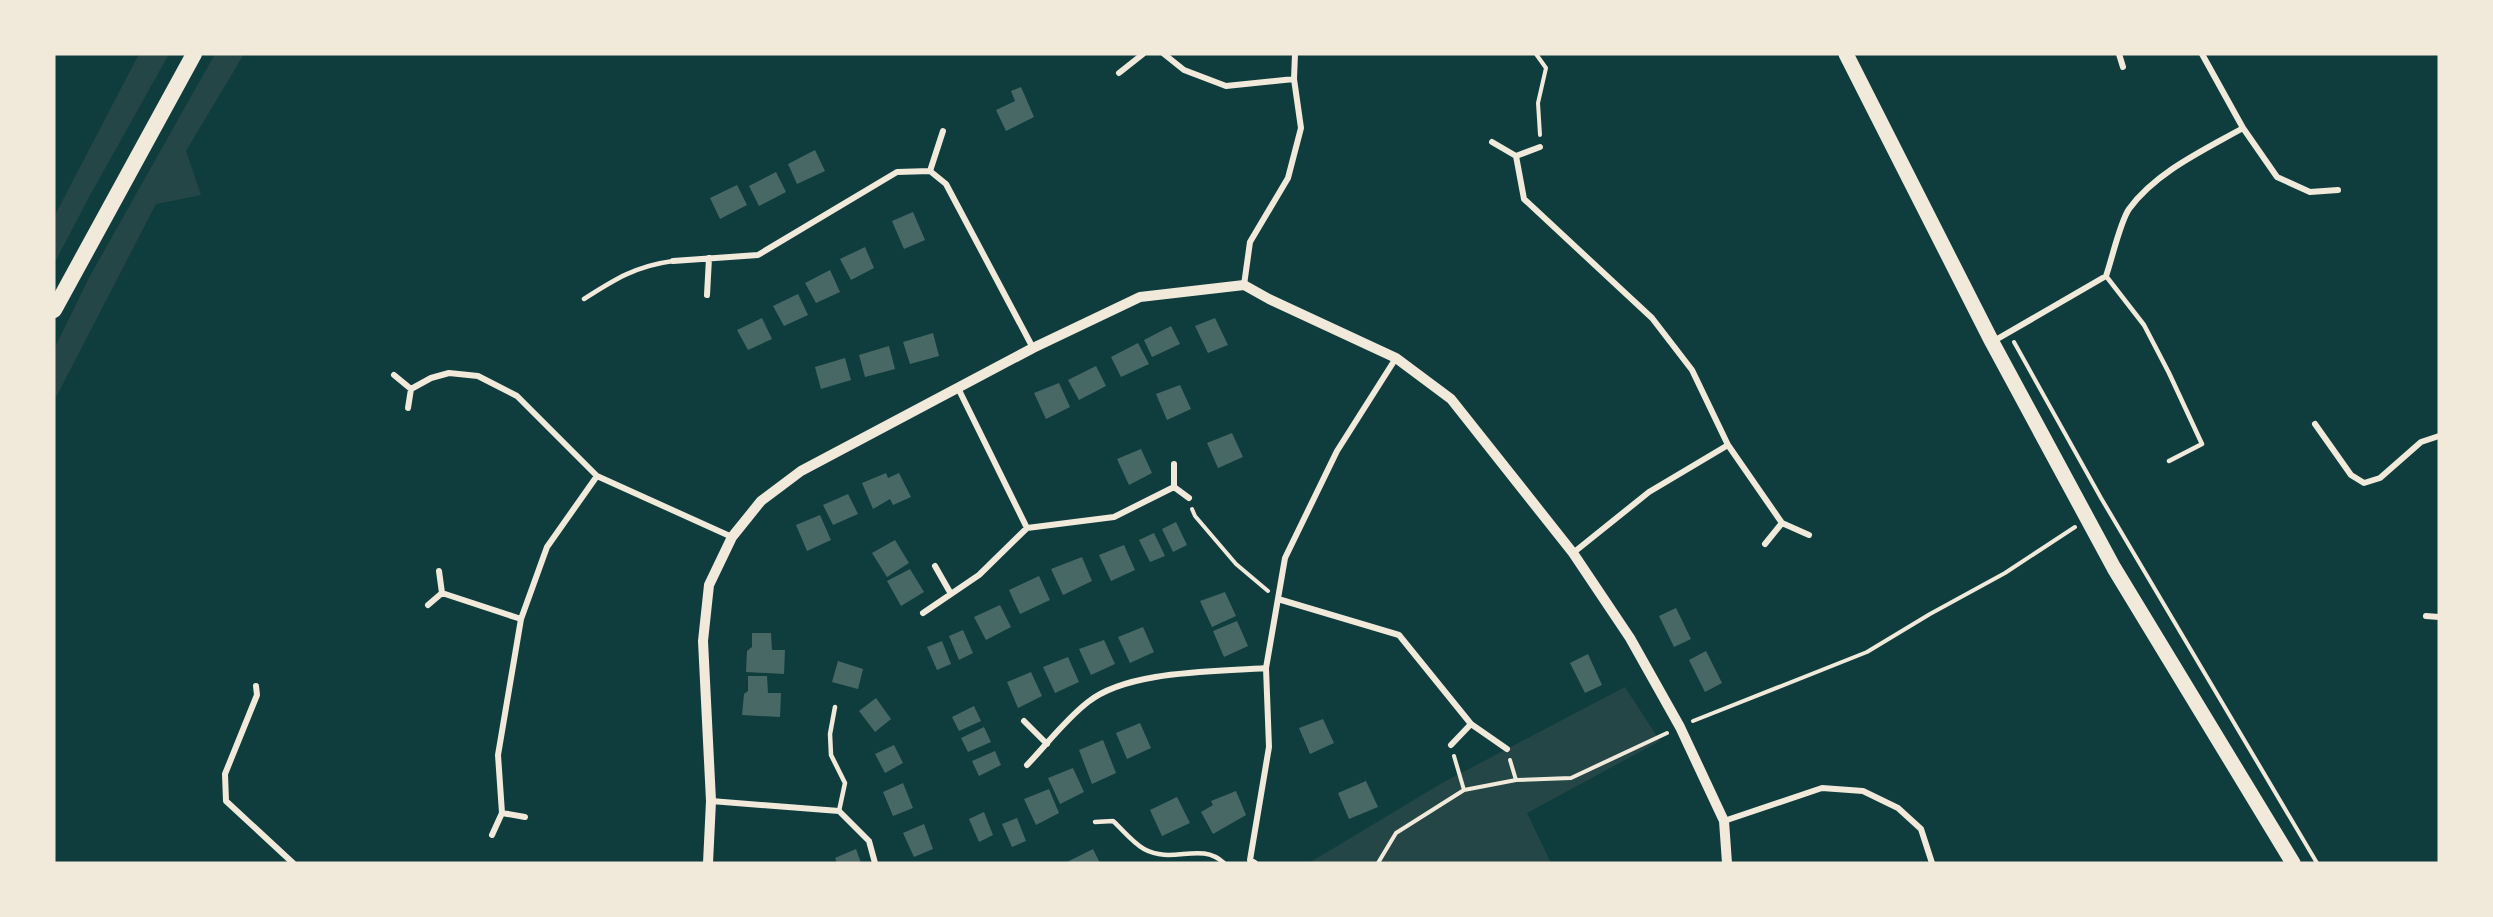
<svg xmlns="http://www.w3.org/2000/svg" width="2493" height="917" font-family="Lato,sans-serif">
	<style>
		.green { fill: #244646 }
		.building { fill: #486865 }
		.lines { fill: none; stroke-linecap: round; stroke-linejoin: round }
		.path { stroke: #f1e9da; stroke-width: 4 }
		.service { stroke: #f1e9da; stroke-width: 4.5 }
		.minor { stroke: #f1e9da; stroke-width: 6 }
		.tertiary { stroke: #f1e9da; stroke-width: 10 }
		.primary { stroke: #f1e9da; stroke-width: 15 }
		.trunk { stroke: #f1e9da; stroke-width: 16 }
	</style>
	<rect width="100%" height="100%" fill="#0f3d3e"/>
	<!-- green -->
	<path class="green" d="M139,54H169L89,197L54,264V217Z
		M215,54H244L186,151L201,195L156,204L54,401V349L90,276Z
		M1625,687L1660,741L1527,813L1551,863H1309L1442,783Z"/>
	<!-- building -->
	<path class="building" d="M1021,87L1034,117L1006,131L996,110L1015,101L1011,91Z
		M815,150L825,171L797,184L788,164Z
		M776,172L786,192L759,206L749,186Z
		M737,185L747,205L720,219L710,198Z
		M913,212L925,240L904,249L892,221Z
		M865,247L874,268L851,280L840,259Z
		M830,270L840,292L816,303L805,283Z
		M798,294L808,315L784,326L773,306Z
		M762,318L772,339L748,350L737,330Z
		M1215,318L1228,345L1208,353L1195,326Z
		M1171,326L1180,344L1152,357L1144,340Z
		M933,333L939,356L910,364L903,342Z
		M1138,343L1149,364L1121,377L1111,357Z
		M889,346L895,369L865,377L859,355Z
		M845,358L851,380L821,389L815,367Z
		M1096,366L1106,386L1079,400L1068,380Z
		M1059,383L1070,407L1046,419L1034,393Z
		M1180,385L1191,409L1167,420L1156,394Z
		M1232,433L1243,457L1218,468L1207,443Z
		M1141,449L1152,473L1129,485L1117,459Z
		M886,473L888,478L899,473L911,497L893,505L890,499L873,509L862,483Z
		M848,494L858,514L833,525L823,505Z
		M820,515L831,540L807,551L796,525Z
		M1176,522L1187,545L1173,552L1162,529Z
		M1154,533L1165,556L1150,562L1139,540Z
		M895,540L909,563L887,577L872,553Z
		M1124,545L1135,570L1111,581L1099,555Z
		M1082,557L1092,581L1063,595L1051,569Z
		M910,569L924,592L901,606L887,581Z
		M1039,576L1050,600L1020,614L1009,590Z
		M1225,592L1236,616L1212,627L1200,601Z
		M1000,605L1011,627L986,640L974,617Z
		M1676,608L1691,639L1674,647L1659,616Z
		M1237,621L1248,646L1224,657L1213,631Z
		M1143,627L1154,652L1130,663L1118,637Z
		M963,630L973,653L959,660L949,636Z
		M752,633H771L772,650H785L784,674L746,672L747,651L752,647Z
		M1104,640L1115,664L1091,675L1079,649Z
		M942,641L951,664L937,670L927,647Z
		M1706,651L1722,683L1705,692L1689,660Z
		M1588,654L1602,685L1585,693L1570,663Z
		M1068,657L1079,682L1055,693L1043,667Z
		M838,661L863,669L858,689L832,682Z
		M1031,672L1042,696L1018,708L1007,682Z
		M748,676H767L768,693H781L780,717L742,715L744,694L748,691Z
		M876,698L891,719L875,732L859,711Z
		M974,706L981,721L959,731L952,717Z
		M1323,719L1334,743L1310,754L1299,728Z
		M1140,723L1151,748L1127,759L1116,733Z
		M984,727L991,742L968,752L961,738Z
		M1103,740L1116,773L1092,784L1079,750Z
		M894,745L903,763L885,773L875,754Z
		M995,751L1001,765L979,776L972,761Z
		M1073,768L1084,792L1060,804L1048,778Z
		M1366,781L1378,807L1349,819L1338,793Z
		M903,783L913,808L893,816L883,792Z
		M1049,789L1059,813L1036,825L1024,799Z
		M1236,791L1246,815L1213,834L1201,812L1213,805L1211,801Z
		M1177,797L1190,823L1162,836L1150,810Z
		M984,812L993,835L979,842L969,819Z
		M1017,818L1026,841L1012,847L1002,824Z
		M924,824L933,849L914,857L903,833Z
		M856,849L861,863H837L835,858Z
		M1093,849L1100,863H1065Z"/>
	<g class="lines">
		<!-- path -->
		<path class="path" d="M1536,54L1546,68L1538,103L1540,135
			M2014,342L2101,498L2317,863
			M1192,509L1195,516L1236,564L1268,591
			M1693,721L1867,652L1930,614L2005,573L2075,527
			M1454,756L1464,790
			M1510,760L1516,780
			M1378,863L1396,833L1464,790L1516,780L1571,778L1667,733"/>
		<!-- service -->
		<path class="service" d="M2106,276L2144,325L2169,373L2202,444L2169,461
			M584,299C615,279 636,266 673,261
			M835,707L830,734L831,755L845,783L839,811
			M1095,822L1113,821C1122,829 1133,843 1144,849C1173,865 1200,841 1224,863"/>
		<!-- minor -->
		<path class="minor" d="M1164,54L1184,70L1226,86L1294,79
			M2119,54L2123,67
			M2202,54L2243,128L2277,177L2310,192L2338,190
			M1119,73L1143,54
			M1492,142L1516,156
			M1540,147L1516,156L1524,199L1652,318L1692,370L1728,445L1649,492L1573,553
			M930,171L943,131
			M673,261L758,255L897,172L930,171L946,184L1033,348
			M1244,285L1250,242L1288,178L1301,128L1294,79L1295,54
			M707,295L709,258
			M1992,342L2106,276C2112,259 2120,222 2129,209C2156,172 2204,150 2243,128
			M394,375L411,389L431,378L449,373L478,376L517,396L597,476L732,537
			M958,388L1027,528L1114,517L1174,487V464
			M408,408L411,389
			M2315,424L2351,475L2364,483L2380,478L2421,442L2439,436
			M1728,445L1782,523L1809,535
			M1174,487L1189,498
			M1765,544L1782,523
			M935,566L951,594
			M439,571L442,593
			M1278,599L1399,635L1471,724L1507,749
			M428,605L442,593L521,619
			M923,613L979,575L1027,528
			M2426,616L2439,617
			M256,686L257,695L225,774L226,801L293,863
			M1024,721L1047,744
			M1451,745L1471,724
			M1027,765C1046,745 1066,719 1088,702C1128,670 1215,672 1266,668
			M711,801L839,811L869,841L875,863
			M502,813L525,817
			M1724,821L1822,788L1863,791L1898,808L1921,829L1932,863
			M492,835L502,813L498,755L521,619L547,547L597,476
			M1255,863L1250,860L1269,747L1266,668L1285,558L1337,451L1396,358"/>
		<!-- tertiary -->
		<path class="tertiary" d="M708,863L711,801L703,641L709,585L732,537L761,501L801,471L1033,348L1140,297L1244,285L1269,299L1396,358L1451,399L1573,553L1630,638L1680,727L1724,821L1727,863"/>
		<!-- primary -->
		<path class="primary" d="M1846,54L1992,342L2114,568L2293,863"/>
		<!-- trunk -->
		<path class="trunk" d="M54,310L194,54"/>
	</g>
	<!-- border -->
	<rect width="2493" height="917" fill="none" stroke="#f1e9da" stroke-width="111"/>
</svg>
